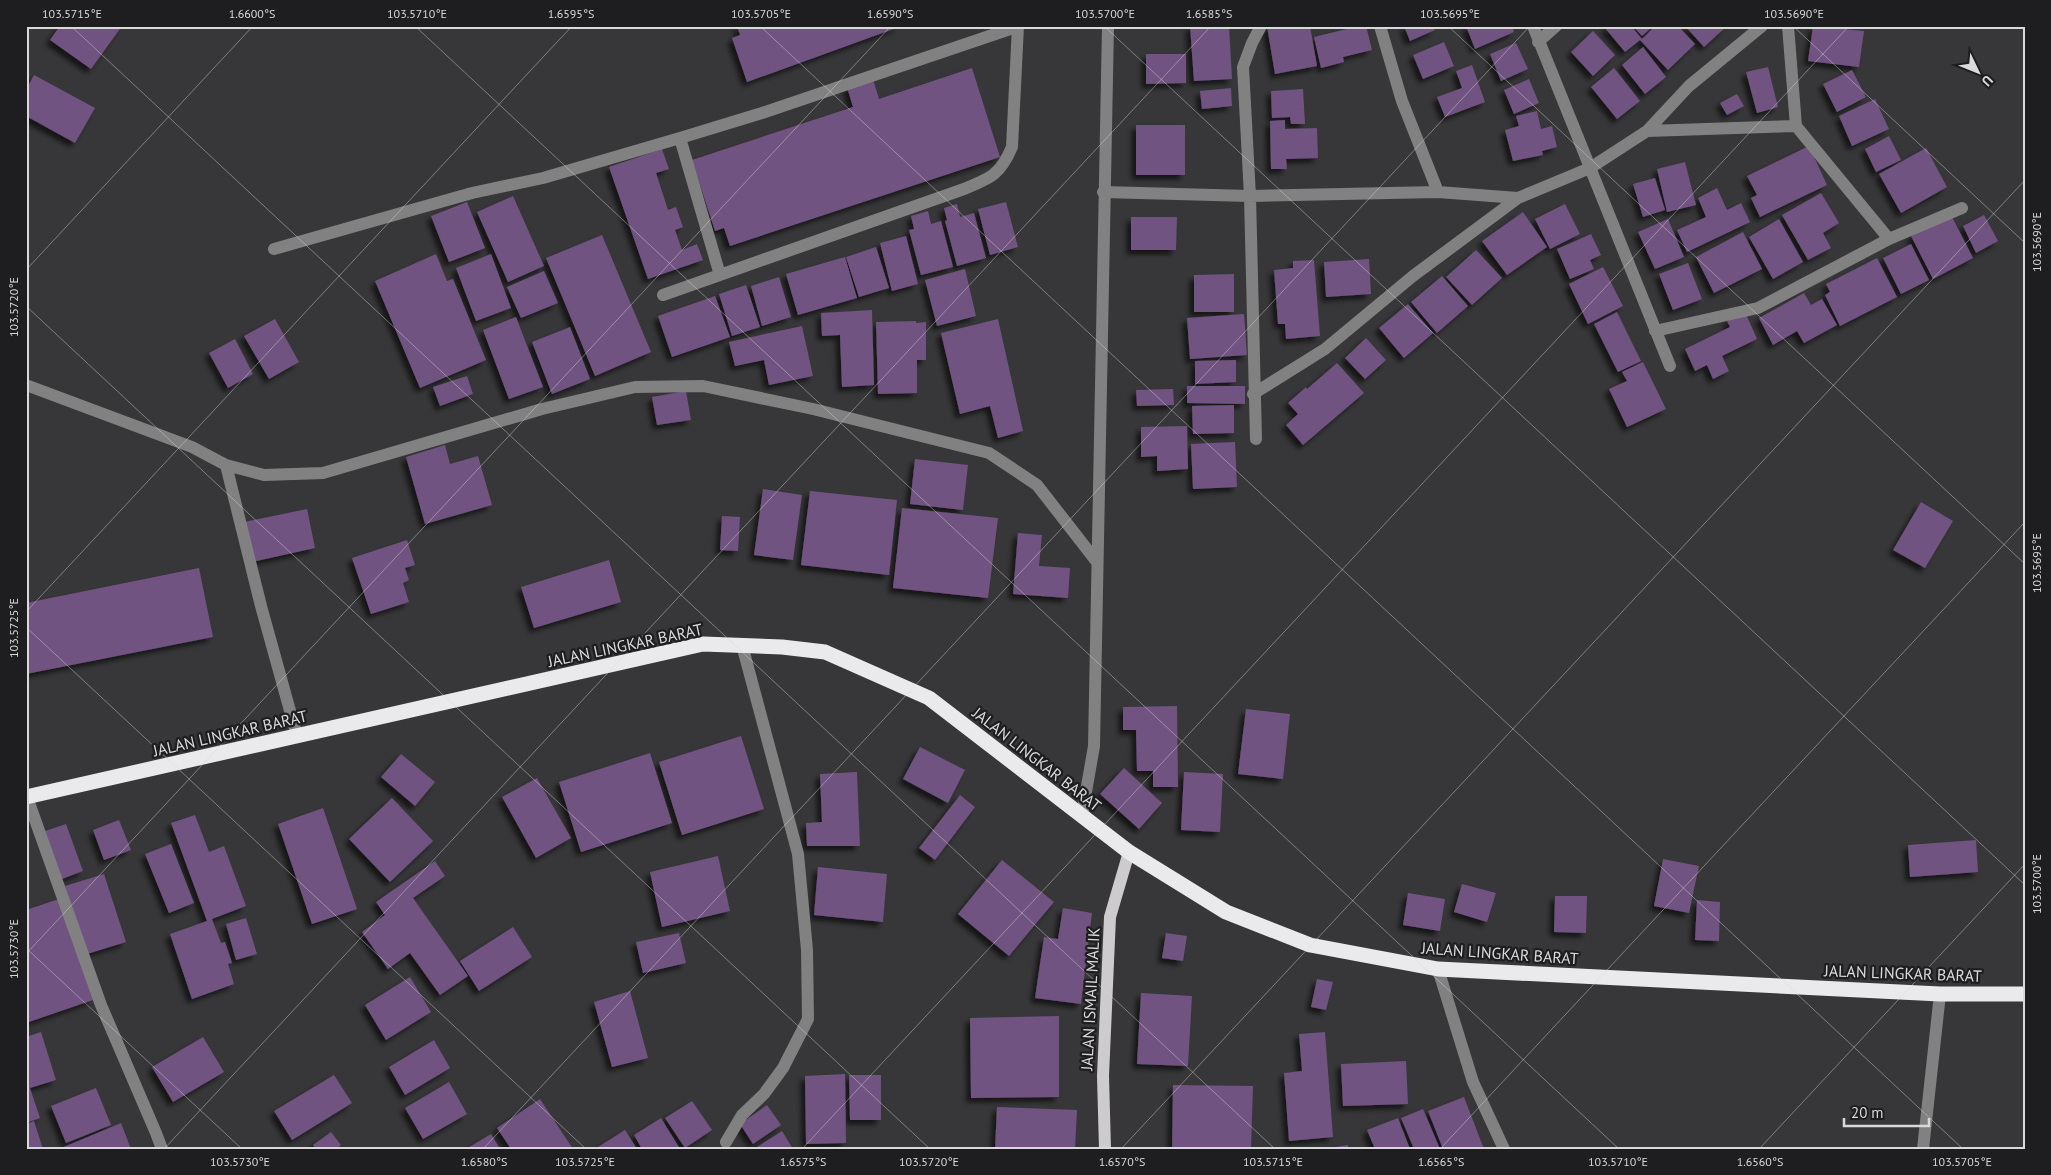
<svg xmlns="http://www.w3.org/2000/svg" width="2051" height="1175" font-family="'PT Sans',sans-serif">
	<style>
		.building { fill: #6f5381; filter: url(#shadow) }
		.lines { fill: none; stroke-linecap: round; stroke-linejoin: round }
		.minor { stroke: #828182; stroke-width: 12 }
		.major { stroke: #cdcbce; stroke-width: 12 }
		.highway { stroke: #eae9ec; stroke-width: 15 }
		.ticks { fill: none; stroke: #dad9da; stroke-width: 1; stroke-opacity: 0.45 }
		.labels { text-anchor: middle; stroke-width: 4.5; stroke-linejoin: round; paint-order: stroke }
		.street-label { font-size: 16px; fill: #dad9da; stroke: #1e1d1f }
		.neatline { fill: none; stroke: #dad9da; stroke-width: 2 }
		.ticks-label { font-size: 12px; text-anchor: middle; fill: #dad9da }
	</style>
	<defs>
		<filter id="shadow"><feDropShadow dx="-4.5" dy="4.5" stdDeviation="2.5" flood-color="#0009"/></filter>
	</defs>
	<rect width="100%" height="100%" fill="#373638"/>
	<!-- building -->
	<path class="building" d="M60,26H122L91,69L50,40Z
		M737,26H899V27L747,82L732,38L740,35Z
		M1190,26H1229L1232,79L1194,81Z
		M1267,26H1310L1317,66L1275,74Z
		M1359,26H1366L1372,50L1343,57L1344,62L1321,68L1314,37Z
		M1404,26H1433L1435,30L1410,41Z
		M1466,26H1512L1514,32L1475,49Z
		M1608,26H1631L1642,39L1655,26H1678L1695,44L1668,70L1640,40L1625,52L1605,28Z
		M1633,26H1653L1642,36Z
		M1685,26H1727L1704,47Z
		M1813,26L1864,31L1859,67L1808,61Z
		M1593,31L1615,55L1593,76L1571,52Z
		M1444,42L1454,66L1423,79L1413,55Z
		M1516,43L1528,69L1501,81L1490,54Z
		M1643,47L1666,77L1645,94L1622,65Z
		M1146,54H1186V83L1146,84Z
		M1472,65L1485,102L1445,117L1437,97L1462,88L1456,71Z
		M1768,67L1778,107L1757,113L1746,72Z
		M972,68L1000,157L730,246L724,228L715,231L692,160L853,107L847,87L873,79L879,99Z
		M1614,68L1640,101L1617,119L1591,87Z
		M1852,70L1866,97L1837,112L1823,84Z
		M34,75L95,108L75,143L26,116V90Z
		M1529,79L1539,103L1514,114L1504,90Z
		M1231,88L1232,106L1202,109L1200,91Z
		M1303,89L1305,124H1291L1290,117L1272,118L1271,91Z
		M1737,94L1744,106L1727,115L1720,103Z
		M1875,99L1889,129L1852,146L1839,116Z
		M1537,111L1541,129L1552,126L1557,147L1542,151L1543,155L1513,161L1505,130L1519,126L1516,116Z
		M1285,120V129L1317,128L1318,158L1286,159L1287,169H1271L1270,121Z
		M1136,125H1185V175H1136Z
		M1889,136L1901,160L1876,172L1865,149Z
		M1809,146L1827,185L1760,217L1751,198L1757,195L1747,176Z
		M1926,148L1947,187L1901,213L1879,174Z
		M662,149L669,169L656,173L668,210L676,207L683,227L675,230L682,250L697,244L703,260L648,279L609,167Z
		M1685,162L1696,205L1667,212L1657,169Z
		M1655,178L1665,210L1643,217L1633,184Z
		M1717,188L1727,210L1741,203L1750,222L1687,252L1677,230L1706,217L1698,198Z
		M1821,193L1839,223L1823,233L1831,248L1808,260L1782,215Z
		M513,196L544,266L508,282L477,212Z
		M467,202L485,248L449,262L431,216Z
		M1006,202L1018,247L990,255L978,209Z
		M957,204L960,217L974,213L986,258L957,266L945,221L947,220L944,208Z
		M1565,204L1580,234L1550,249L1535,219Z
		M928,211L931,224L941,221L953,267L921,275L909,230L914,229L911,216Z
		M1523,212L1547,247L1507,275L1482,241Z
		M1951,215L1973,258L1933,279L1911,236Z
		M1984,215L1998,241L1976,253L1963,226Z
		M1131,217H1177L1176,250H1131Z
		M1668,219L1684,257L1655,269L1638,232Z
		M1779,219L1803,262L1773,279L1749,237Z
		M1743,232L1762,269L1714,293L1696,257Z
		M1591,234L1601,255L1590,260L1594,269L1570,279L1557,249Z
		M602,235L651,352L595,376L546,258Z
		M906,236L918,284L892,291L880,243Z
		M1911,244L1929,280L1901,294L1883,258Z
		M876,247L889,288L859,297L846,257Z
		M1476,250L1502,278L1472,305L1446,277Z
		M436,254L447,281L453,279L486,360L420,388L375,281Z
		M491,254L511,308L476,321L456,268Z
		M845,257L857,298L798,315L786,274Z
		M1877,258L1897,297L1840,326L1825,295L1830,292L1826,284Z
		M1369,259L1371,294L1326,297L1324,262Z
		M1314,260L1320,336L1286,339L1285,324H1278L1274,270L1293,268V261Z
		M1688,263L1702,299L1673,310L1659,274Z
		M1603,267L1623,306L1588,324L1569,284Z
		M965,269L976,316L937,326L925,280Z
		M544,271L558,303L521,318L507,287Z
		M1234,274V312H1194V275Z
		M1442,276L1468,306L1437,333L1411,302Z
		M779,277L791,317L762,326L751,286Z
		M746,285L760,327L732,336L719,294Z
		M1804,293L1811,305L1822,299L1837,325L1804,343L1797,331L1773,345L1759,318Z
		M715,296L730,337L672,357L658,316Z
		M1408,304L1433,333L1404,358L1379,328Z
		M872,310L874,385L842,387L840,335L822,336L821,313Z
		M1617,312L1641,361L1618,372L1594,324Z
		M1745,312L1757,339L1722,356L1729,371L1713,379L1707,365L1695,371L1685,349L1730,327L1727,321Z
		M1244,314L1247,355L1190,359L1187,318Z
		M516,317L543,387L509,399L483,330Z
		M275,319L299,362L269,379L244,336Z
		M998,319L1023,431L998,438L990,406L960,414L941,333Z
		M916,321V323L926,322V360H917V393L878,394L876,322Z
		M802,326L813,376L769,385L764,360L735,366L729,342Z
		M570,327L590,379L552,394L532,342Z
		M1366,338L1386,360L1365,379L1345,358Z
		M235,339L253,374L228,388L209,353Z
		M1236,360V382L1195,384V361Z
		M1643,362L1666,409L1627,427L1609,389L1627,381L1622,372Z
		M1337,363L1364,393L1303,445L1286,425L1298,414L1288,403L1306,387L1307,389Z
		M467,376L473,394L440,406L433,387Z
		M1187,386H1245V404L1187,403Z
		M1173,389L1174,405L1137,406L1136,390Z
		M686,391L691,420L657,425L652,397Z
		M1234,405V433L1193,434L1192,406Z
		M1187,426L1188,469L1157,471V456L1141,457V427Z
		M1235,442L1237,487L1193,489L1191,444Z
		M445,445L450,464L478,456L492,505L425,524L406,457Z
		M915,459L968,465L963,510L910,504Z
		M763,489L802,495L793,560L754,555Z
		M810,491L897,500L889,575L801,565Z
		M1921,502L1953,521L1925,568L1893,550Z
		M902,508L998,518L988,598L893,588Z
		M307,509L315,548L252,562L244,522Z
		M722,516L740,517L738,551L720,550Z
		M1018,533L1042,535L1039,566L1070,568L1068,598L1013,594Z
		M407,540L415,565L405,568L409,580L403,583L409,602L371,614L352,558Z
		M609,560L621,602L534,628L521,587Z
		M199,568L213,637L26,674V603Z
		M1177,706L1178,787H1153V771H1137L1136,730H1123V707Z
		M1246,709L1290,714L1283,779L1238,774Z
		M741,736L764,809L682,835L659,762Z
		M920,747L965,770L948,803L903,779Z
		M650,753L672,823L581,852L559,782Z
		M401,754L435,782L415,806L381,777Z
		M1124,768L1162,803L1139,829L1100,794Z
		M857,772L860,846H807L806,823L822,822L820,774Z
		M1184,772L1223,774L1220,832L1181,830Z
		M537,778L571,838L536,858L502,797Z
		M960,795L975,807L935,860L919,848Z
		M392,798L433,841L390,882L349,839Z
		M323,808L357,909L312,924L278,824Z
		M195,815L209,852L224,846L246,906L212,919L221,943L225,942L232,963L228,964L234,984L192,999L170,934L207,921L171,823Z
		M119,820L131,850L104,860L93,830Z
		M66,824L83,871L62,879L45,831Z
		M1976,840L1978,872L1910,877L1908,845Z
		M171,844L194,903L169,913L145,854Z
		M718,856L730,911L662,927L650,872Z
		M1663,859L1699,866L1689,913L1654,906Z
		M1002,860L1054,902L1009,956L958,914Z
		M435,861L445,876L413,898L468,976L440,995L410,953L388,969L362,932L385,915L376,902Z
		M818,867L887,874L883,922L814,915Z
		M104,874L126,942L87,954L65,886Z
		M1462,884L1496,893L1487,922L1454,912Z
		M1408,893L1445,899L1440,931L1403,925Z
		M1555,896H1587L1586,933L1554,932Z
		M59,899L93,1000L26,1023V910Z
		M1697,900L1720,902L1719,941L1695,940Z
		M1063,908L1092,913L1081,1004L1035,998L1044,937L1058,939Z
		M246,918L257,954L236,960L226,924Z
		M513,927L532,957L479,991L460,961Z
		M679,933L686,963L643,973L636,942Z
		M1166,933L1187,936L1183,961L1162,958Z
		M410,977L431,1012L386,1040L365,1005Z
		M1317,979L1333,982L1326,1010L1311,1007Z
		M630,991L648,1058L612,1067L594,1002Z
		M1141,993L1192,996L1188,1066L1137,1064Z
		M1059,1016V1097L971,1098L970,1018Z
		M41,1032L56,1080L30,1088L40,1118L26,1123V1037Z
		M1325,1032L1333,1137L1289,1141L1284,1073L1302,1071L1299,1034Z
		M203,1037L224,1072L173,1102L152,1067Z
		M434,1040L450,1068L405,1095L389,1067Z
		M1406,1061L1408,1104L1343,1106L1341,1064Z
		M845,1074L846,1143L806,1144L805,1076Z
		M334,1075L352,1103L292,1140L274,1111Z
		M849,1075H881V1120H850Z
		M449,1082L467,1114L423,1139L405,1108Z
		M1173,1085L1253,1086L1251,1149H1172Z
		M96,1088L111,1125L66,1143L51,1106Z
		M1464,1097L1484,1149H1443L1428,1111Z
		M540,1099L573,1149H511L497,1128Z
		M692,1101L712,1130L685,1148L665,1118Z
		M767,1105L781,1125L753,1144L740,1124Z
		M997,1107L1077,1110L1075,1149H995Z
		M1423,1109L1440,1149H1414L1401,1118Z
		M661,1118L680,1149H642L634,1135Z
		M1398,1118L1410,1149H1375L1367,1130Z
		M34,1121L43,1149H26V1124Z
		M121,1123L131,1149H59Z
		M625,1130L637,1149H599L598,1147Z
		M782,1131L793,1149H754Z
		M331,1132L341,1145L336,1149H316L313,1145Z
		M491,1134L500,1149H466Z
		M1348,1145V1149H1329V1148Z"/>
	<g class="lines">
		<!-- minor -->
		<path class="minor" d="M1380,26L1402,101L1438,192
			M1533,26L1670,366
			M1538,42L1556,26
			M1796,126L1889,239
			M1647,131L1796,126L1788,26
			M680,138L720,275
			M1103,192L1250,196L1438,192L1518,198L1590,168L1647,131L1689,86L1762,26
			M274,249L472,193L543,178L680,138L762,113L1019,26
			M663,295L964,189C991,178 1000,175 1012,147L1018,26
			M1655,331L1758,308L1889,239L1962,208
			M26,385L192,447L226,465L261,606L297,736
			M1253,394L1325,349L1413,276L1518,198
			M1256,439L1250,196L1243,67L1252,43L1261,26
			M226,465L264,475L323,473L542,409L635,387L703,386L813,409L989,453L1037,485L1097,562
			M27,797L101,1005L156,1133L162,1149
			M1082,815L1094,746L1108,26
			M1438,969L1473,1082L1504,1149
			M726,1142L742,1115L764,1094L783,1068L808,1019L807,950L798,854L742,645
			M1923,1149L1940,994"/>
		<!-- major -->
		<path class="major" d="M1105,1149L1103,1076L1110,917L1129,852"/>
		<!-- highway -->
		<path class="highway" d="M26,797L703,644L782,647L825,652L929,698L1129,852L1226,912L1310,945L1438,969L1940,994H2025"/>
	</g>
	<!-- ticks -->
	<path class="ticks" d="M71,26L1275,1149M415,26L1619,1149M760,26L1963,1149M1104,26L2025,885M1448,26L2025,564M1793,26L2025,243M26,270L253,26M26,306L930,1149M26,612L572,26M26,627L586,1149M26,948L242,1149M26,954L891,26M164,1149L1211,26M483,1149L1530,26M802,1149L1849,26M1121,1149L2025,180M1440,1149L2025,522M1759,1149L2025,864"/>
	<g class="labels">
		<!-- street labels -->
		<g class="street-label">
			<text transform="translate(625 645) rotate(-12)" y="6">JALAN LINGKAR BARAT</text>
			<text transform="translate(230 733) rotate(-13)" y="6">JALAN LINGKAR BARAT</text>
			<text transform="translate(1037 759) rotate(38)" y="6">JALAN LINGKAR BARAT</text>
			<text transform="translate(1500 953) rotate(4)" y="6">JALAN LINGKAR BARAT</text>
			<text transform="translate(1903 973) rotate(2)" y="6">JALAN LINGKAR BARAT</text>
			<text transform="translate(1090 999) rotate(-87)" y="6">JALAN ISMAIL MALIK</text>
		</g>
	</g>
	<!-- border -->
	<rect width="2051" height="1175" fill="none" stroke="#1e1d1f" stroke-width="55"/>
	<!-- north arrow -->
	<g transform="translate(1978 72) rotate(133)" stroke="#1e1d1f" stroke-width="4" paint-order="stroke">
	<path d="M0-4L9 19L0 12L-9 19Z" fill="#dad9da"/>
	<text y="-8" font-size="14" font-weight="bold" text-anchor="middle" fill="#dad9da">U</text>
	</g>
	<!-- scale -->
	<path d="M1844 1118v8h85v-8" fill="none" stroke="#dad9da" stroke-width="2.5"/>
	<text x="1851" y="1118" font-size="15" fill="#dad9da" stroke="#1e1d1f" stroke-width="4" paint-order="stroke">20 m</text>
	<rect x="28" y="28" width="1996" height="1120" class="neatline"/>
	<g class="ticks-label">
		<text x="72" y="18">103.5715°E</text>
		<text x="252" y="18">1.6600°S</text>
		<text x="417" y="18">103.5710°E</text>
		<text x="571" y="18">1.6595°S</text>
		<text x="761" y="18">103.5705°E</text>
		<text x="890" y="18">1.6590°S</text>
		<text x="1105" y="18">103.5700°E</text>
		<text x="1209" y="18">1.6585°S</text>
		<text x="1450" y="18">103.5695°E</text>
		<text x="1794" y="18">103.5690°E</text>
		<text transform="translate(2037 242) rotate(-90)" y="4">103.5690°E</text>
		<text transform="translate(14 307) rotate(-90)" y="4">103.5720°E</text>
		<text transform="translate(2037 563) rotate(-90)" y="4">103.5695°E</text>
		<text transform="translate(14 628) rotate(-90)" y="4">103.5725°E</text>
		<text transform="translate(2037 884) rotate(-90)" y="4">103.5700°E</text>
		<text transform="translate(14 949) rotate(-90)" y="4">103.5730°E</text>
		<text x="240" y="1166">103.5730°E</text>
		<text x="484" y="1166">1.6580°S</text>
		<text x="585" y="1166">103.5725°E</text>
		<text x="803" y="1166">1.6575°S</text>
		<text x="929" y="1166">103.5720°E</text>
		<text x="1122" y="1166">1.6570°S</text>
		<text x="1273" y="1166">103.5715°E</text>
		<text x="1441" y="1166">1.6565°S</text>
		<text x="1618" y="1166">103.5710°E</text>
		<text x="1760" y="1166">1.6560°S</text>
		<text x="1962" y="1166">103.5705°E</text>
	</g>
</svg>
